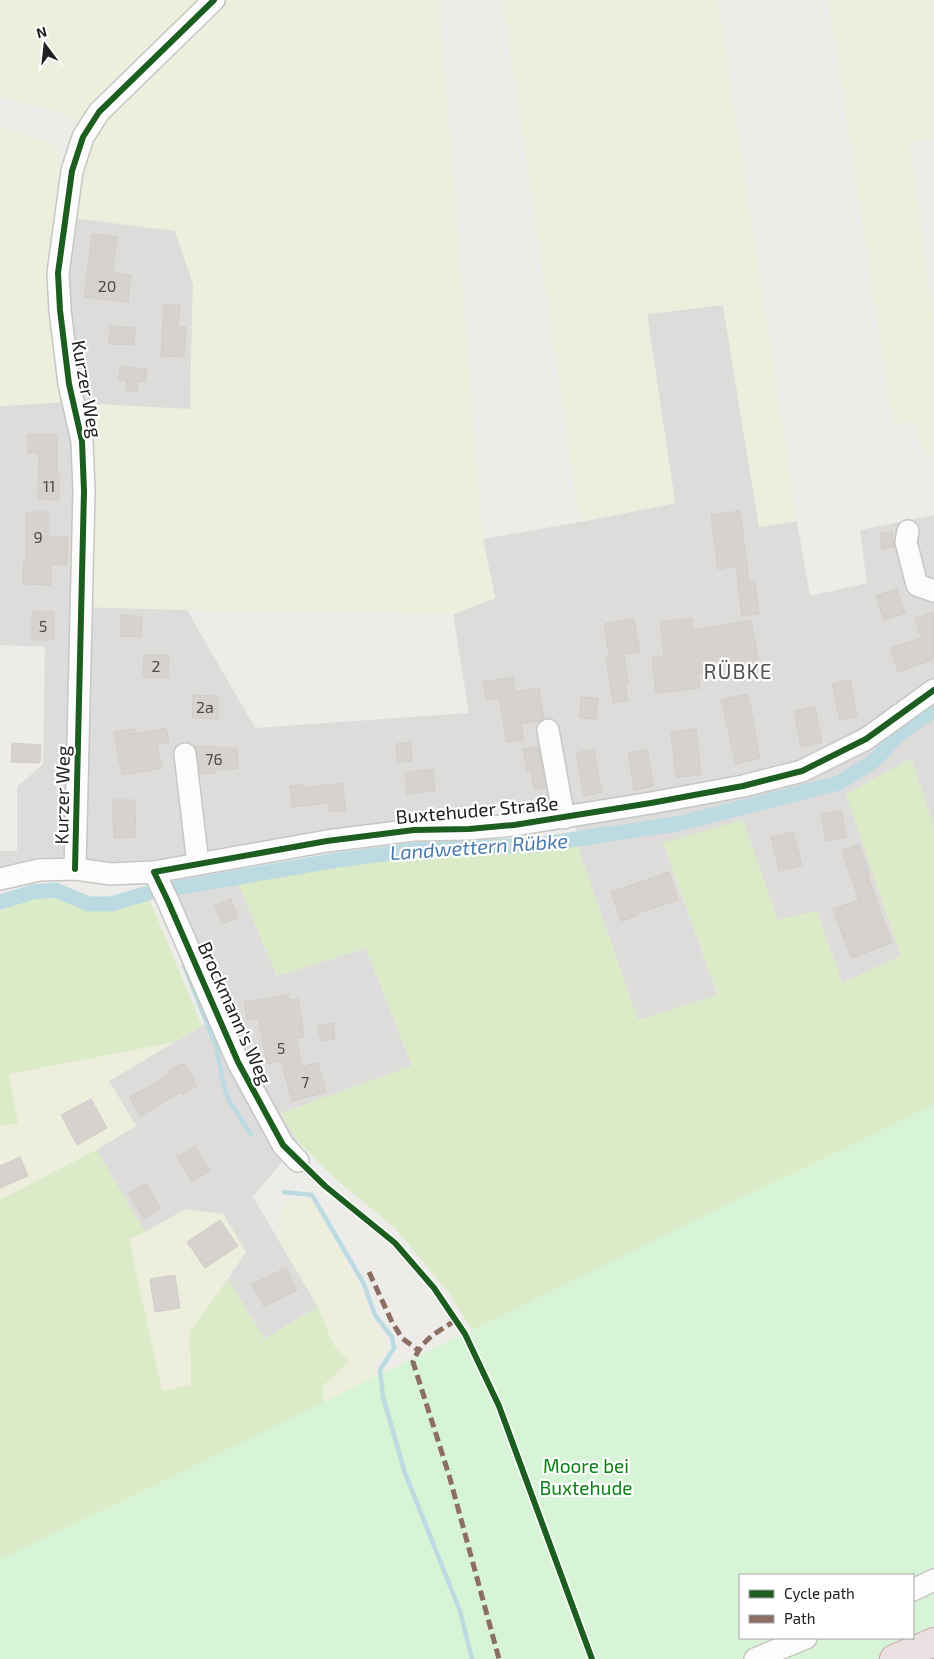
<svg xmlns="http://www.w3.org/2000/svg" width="934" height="1659" font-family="'Exo 2',sans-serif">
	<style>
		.residential { fill: #dddcda }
		.farmland { fill: #edeedc }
		.grass { fill: #dbebc7 }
		.park { fill: #d7f4d6; fill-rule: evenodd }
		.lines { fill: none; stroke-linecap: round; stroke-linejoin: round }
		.stream { stroke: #bcdae1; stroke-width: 4.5 }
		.canal { stroke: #bcdae1; stroke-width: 15 }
		.building { fill: #d5d2cf; stroke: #d1cec9 }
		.minor-casing { stroke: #c7c6c4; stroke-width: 24 }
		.highway-casing { stroke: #c4a0aa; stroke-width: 30 }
		.minor { stroke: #fcfcfc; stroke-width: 21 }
		.highway { stroke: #ebe0e1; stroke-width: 28 }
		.quiet { stroke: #8d6e63; stroke-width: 5; stroke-dasharray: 10 5; stroke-linecap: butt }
		.cycleway-casing { stroke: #fff; stroke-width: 9 }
		.cycleway { stroke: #1b5e20; stroke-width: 6 }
		.labels { text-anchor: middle; stroke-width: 4.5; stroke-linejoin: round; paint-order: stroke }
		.number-label { font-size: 16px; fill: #4d4c4c }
		.street-label { font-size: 19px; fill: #202020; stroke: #fff }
		.park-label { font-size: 19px; fill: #0b8114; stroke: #fff }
		.water-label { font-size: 20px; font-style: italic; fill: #4879a9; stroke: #fff }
		.quarter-label { font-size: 21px; letter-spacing: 1px; fill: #535353; stroke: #fff }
	</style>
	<rect width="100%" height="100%" fill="#eeece8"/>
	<!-- residential -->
	<path class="residential" d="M58,216L176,231L193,284L190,410L79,403L86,607L187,610L255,728L469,713L453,614L495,598L483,539L580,522L675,503L647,314L723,305L759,526L797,521L810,596L867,583L860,530L934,515V828L911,759L846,794L901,956L842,983L817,911L779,920L663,843L718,996L638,1020L580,854L571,801L484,810L325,833L152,863L0,872V851H17V787L43,764L45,647L0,645V406L66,402Z
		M238,883L277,976L366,948L412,1066L281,1113L298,1142L253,1197L318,1307L264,1339L228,1279L246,1252L186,1209L145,1232L96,1150L136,1126L109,1081L222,1014L172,895Z"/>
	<!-- farmland -->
	<path class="farmland" d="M0,0H439L483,539L495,598L453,614L187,610L86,607L78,403L190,409L193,284L175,231L58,216L66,402L0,406V128L53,143L65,169L83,124L59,111L0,97Z
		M503,0H718L797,521L759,527L723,305L647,314L675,503L580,522Z
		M829,0H934V138L910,144L934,322V455L925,457L923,443L918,445L914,422L893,424Z
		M174,1042L109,1081L136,1126L96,1150L0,1200V1126L18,1122L8,1074Z
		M311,1199L359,1284L373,1321L386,1338L385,1353L374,1365L385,1426L328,1500L323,1386L349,1361L333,1344L318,1307L278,1239L284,1201Z
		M186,1209L223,1214L246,1252L190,1331L192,1385L162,1391L129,1239L145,1232Z"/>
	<!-- grass -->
	<path class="grass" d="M911,759L934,828V1567L913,1575H740V1638L716,1659L499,1373L449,1293L395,1228L333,1177L298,1142L281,1113L412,1066L366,948L277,976L238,883L339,866L434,853L578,845L580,854L638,1020L718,995L663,843L743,820L778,920L817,911L842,983L901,956L846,794Z
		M54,893L85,908L109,909L149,898L202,1026L174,1042L9,1074L18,1123L0,1126V906L34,895Z
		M96,1150L145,1232L129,1239L162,1391L191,1385L190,1331L228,1279L264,1339L318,1307L333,1344L349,1361L323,1386L328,1500L0,1659V1200Z"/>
	<!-- park -->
	<path class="park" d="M934,1104V1659H0V1560ZM740,1575H913V1638H740Z"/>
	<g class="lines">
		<!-- stream -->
		<path class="stream" d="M184,965L217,1049L223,1082L228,1099L251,1134
			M284,1192L312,1195L364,1284L375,1315L392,1337L394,1348L380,1370L383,1397L405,1473L460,1611L472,1659"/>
		<!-- canal -->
		<path class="canal" d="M0,902L33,892L55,890L89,904H111L152,892L338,860L414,850L536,845L677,824L839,783L875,760L899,734L934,710"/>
	</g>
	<!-- building -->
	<path class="building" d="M92,234L117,237L113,273L131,275L128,302L84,297Z
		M164,304L180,305L178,327H186L184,357L161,356Z
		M110,326L135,328L134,345L109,344Z
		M120,366L147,369L145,382L138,381L137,392L126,391L127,380H119Z
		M28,434L57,435V474H59V500L38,499L39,453H28Z
		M740,511L749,582H755L759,614L742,616L736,566L718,569L711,515Z
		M26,512H48V537H68L67,565H51V585L23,584V562H26Z
		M892,532L894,547L882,549L880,534Z
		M897,589L905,613L884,620L876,596Z
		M32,612H54V640H32Z
		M934,612V659L898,672L890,648L921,638L915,618Z
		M121,615L142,617L141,637L120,636Z
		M692,618L693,630L751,620L759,663L698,674L700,688L656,693L652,658L664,657L660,622Z
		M634,619L640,652L624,654L628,683H625L628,700L613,703L606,658L609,657L604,624Z
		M144,655H169L168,678L143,677Z
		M513,677L515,692L539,688L544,719L539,721L521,724L524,740L507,742L499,698L486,700L483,682Z
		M850,680L857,716L840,720L832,684Z
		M748,694L760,758L736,764L721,700Z
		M193,695L218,696V719L192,718Z
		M581,697L598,698L596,719L580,718Z
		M815,706L822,743L801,747L794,711Z
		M166,728L169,742L157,744L162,768L122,775L114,732L134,729L135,734Z
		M696,729L701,775L676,777L671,732Z
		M410,742L412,761L398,762L396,744Z
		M12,743L41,745L40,763L11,762Z
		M195,746H214V748H237L238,769L214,770L215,773L200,774L197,753Z
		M538,746L546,788L534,790L531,771L527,772L523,749Z
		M594,749L602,792L584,796L576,753Z
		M647,749L654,786L634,790L628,753Z
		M433,769L435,791L407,794L405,773Z
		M342,783L346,810L329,812L328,803L292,807L290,786L304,784V788Z
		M112,800H135L136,837L114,838Z
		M841,810L847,837L826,841L821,814Z
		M793,832L802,865L779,871L771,837Z
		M859,845L870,876L868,877L892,943L851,958L833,909L859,900L842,850Z
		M669,872L678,900L638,913L639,915L621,921L611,892Z
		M231,899L238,918L222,924L215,905Z
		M288,995L289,1000L298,999L304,1037L296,1038L302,1067L318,1063L326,1092L292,1101L281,1061L267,1064L258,1018L247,1020L244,1002Z
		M333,1023L335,1039L321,1041L318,1025Z
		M184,1063L197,1086L183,1095L181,1092L140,1116L130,1097L171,1074L169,1071Z
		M91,1099L107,1128L77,1145L61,1115Z
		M195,1146L210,1171L192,1182L177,1157Z
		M20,1157L28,1176L0,1188V1166Z
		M146,1183L161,1209L144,1219L129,1193Z
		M220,1220L238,1246L205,1268L187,1242Z
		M286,1268L297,1290L264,1307L252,1284Z
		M175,1275L180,1308L155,1312L150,1279Z"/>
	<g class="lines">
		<defs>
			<path id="minor" d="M908,531L906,542L917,585L934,591
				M548,730L564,818
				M185,754L198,864
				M75,869L84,491L82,441L69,384L60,310L58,273L72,171L83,137L99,112L214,0
				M154,872L167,899L238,1062L283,1145L298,1161
				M0,879L39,870L75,869L111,874L154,872L327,841L414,830L469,829L514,825L651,803L743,786L802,771L866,739L934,690
				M913,1590L934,1580
				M755,1659L806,1638"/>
			<path id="highway" d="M894,1659L934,1642"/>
		</defs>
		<!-- minor casing -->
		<use href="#minor" class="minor-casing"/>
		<!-- highway casing -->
		<use href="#highway" class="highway-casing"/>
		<!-- minor -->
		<use href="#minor" class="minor"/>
		<!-- highway -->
		<use href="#highway" class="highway"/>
		<!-- quiet -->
		<path class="quiet" d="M369,1272L392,1322L402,1338L418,1350
			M456,1320C436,1333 422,1339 413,1362L449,1475L499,1659"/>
		<defs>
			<path id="cycleway" d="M75,869L84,491L82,441L69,384L60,310L58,273L72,171L83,137L99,112L214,0
				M592,1659L499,1406L465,1334L434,1288L395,1243L325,1186L283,1145L238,1062L167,899L154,872L327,841L414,830L469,829L514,825L651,803L743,786L802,771L866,739L934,690"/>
		</defs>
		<!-- cycleway casing -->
		<use href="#cycleway" class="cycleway-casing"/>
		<!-- cycleway -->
		<use href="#cycleway" class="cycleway"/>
	</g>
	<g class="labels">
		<!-- number labels -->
		<g class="number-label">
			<text x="107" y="292">20</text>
			<text x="49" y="492">11</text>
			<text x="38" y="543">9</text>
			<text x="43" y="632">5</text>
			<text x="156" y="672">2</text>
			<text x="205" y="713">2a</text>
			<text x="214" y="765">76</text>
			<text x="281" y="1054">5</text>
			<text x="305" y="1088">7</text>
		</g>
		<!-- street labels -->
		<g class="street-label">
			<text transform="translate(87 389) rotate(80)" y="7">Kurzer Weg</text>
			<text transform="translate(62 795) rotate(-89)" y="7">Kurzer Weg</text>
			<text transform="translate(477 810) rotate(-5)" y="7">Buxtehuder Straße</text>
			<text transform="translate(235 1013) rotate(66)" y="7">Brockmann's Weg</text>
		</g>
		<!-- park labels -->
		<g class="park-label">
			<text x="586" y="1473">Moore bei<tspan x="586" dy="22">Buxtehude</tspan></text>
		</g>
		<!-- water labels -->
		<g class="water-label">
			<text transform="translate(479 847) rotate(-4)" y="7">Landwettern Rübke</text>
		</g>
		<!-- quarter labels -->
		<g class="quarter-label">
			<text x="738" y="679">RÜBKE</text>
		</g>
	</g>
	<!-- legend -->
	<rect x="739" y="1574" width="175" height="65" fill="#ffffff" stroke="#a6a6a6"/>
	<rect x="749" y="1590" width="25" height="8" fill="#1b5e20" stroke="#a6a6a6"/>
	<text x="784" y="1599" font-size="15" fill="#202020">Cycle path</text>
	<rect x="749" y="1615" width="25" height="8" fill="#8d6e63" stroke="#a6a6a6"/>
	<text x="784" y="1624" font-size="15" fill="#202020">Path</text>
	<!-- north arrow -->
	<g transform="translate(45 45) rotate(345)" stroke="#ffffff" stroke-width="4" paint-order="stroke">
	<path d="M0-4L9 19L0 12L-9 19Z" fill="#202020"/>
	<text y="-8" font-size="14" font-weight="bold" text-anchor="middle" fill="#202020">N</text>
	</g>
</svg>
